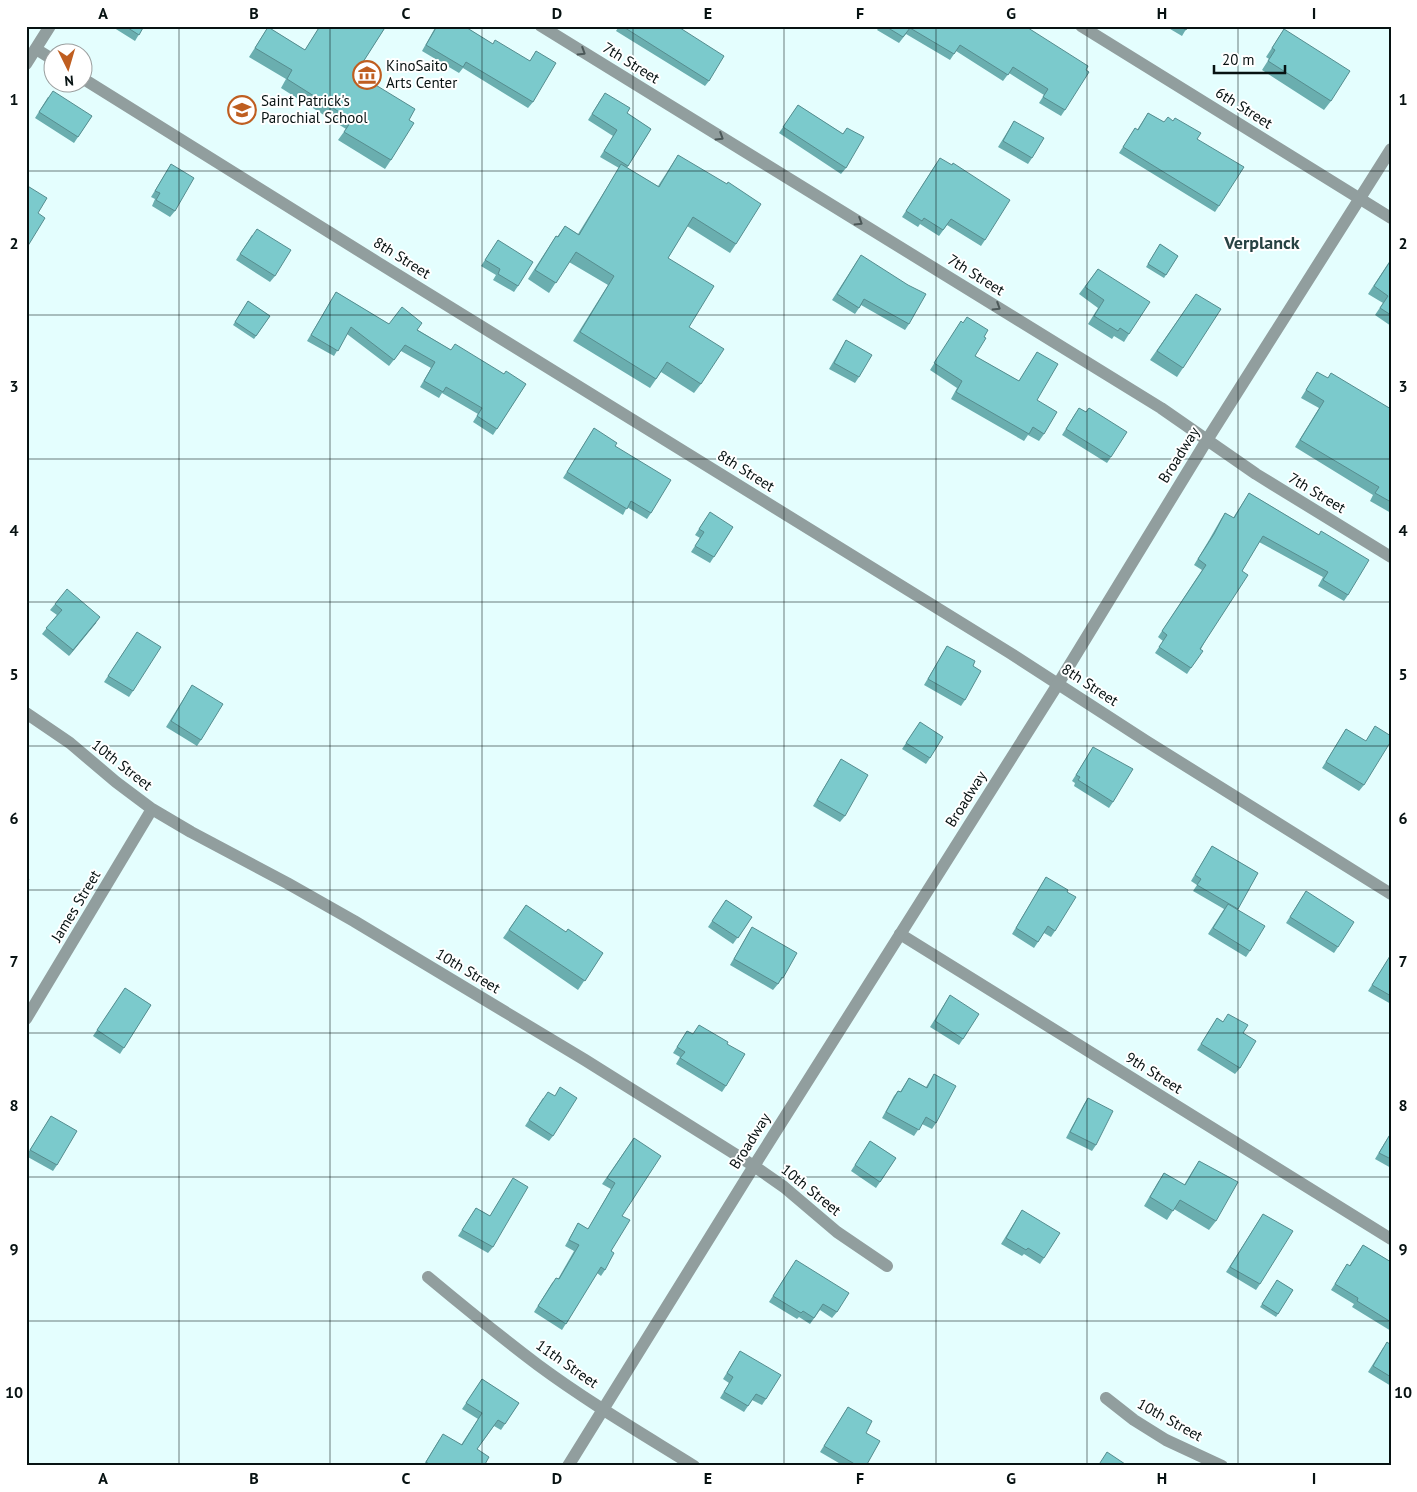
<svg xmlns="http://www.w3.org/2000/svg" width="1417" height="1492" font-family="'PT Sans',sans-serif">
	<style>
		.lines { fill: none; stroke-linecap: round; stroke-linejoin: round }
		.minor { stroke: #919e9e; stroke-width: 12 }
		.tertiary { stroke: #919e9e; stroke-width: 12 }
		.wall { fill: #6aaeaf }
		.shaded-wall { fill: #568d8f }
		.building { fill: #7bcacc; stroke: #568d8f }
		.oneway { stroke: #4c5858 }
		.grid { fill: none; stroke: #071212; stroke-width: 1; stroke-opacity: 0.55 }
		.labels { text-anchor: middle; stroke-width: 4; stroke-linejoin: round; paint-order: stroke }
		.street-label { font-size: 15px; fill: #071212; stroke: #fff }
		.poi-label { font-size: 15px; fill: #071212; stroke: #fff; text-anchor: start }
		.quarter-label { font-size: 18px; font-weight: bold; fill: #274243; stroke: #fff }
		.neatline { fill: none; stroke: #071212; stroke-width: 2 }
		.grid-label { font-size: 16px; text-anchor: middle; font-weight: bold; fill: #071212 }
	</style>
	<rect width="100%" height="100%" fill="#e4fefe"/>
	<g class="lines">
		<!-- minor -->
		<path class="minor" d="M541,26L1161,408L1256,474L1391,557
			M36,49L52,59
			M82,78L377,262L1010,653L1146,741L1391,894
			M26,713L70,743L116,782L152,809L191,832L287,883L354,921L585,1060L754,1166L784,1187L837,1232L887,1266
			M900,934L1391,1239
			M26,1019L152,809
			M428,1277C464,1307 501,1337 538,1365C588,1402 641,1433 694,1466
			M1106,1398L1134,1420L1166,1440L1222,1466"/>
		<!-- tertiary -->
		<path class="tertiary" d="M1081,26L1391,218
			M26,64L50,26
			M568,1466L754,1166L1058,684L1207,440L1391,149"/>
	</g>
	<!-- wall -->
	<path class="wall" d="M111,26H144L135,41Z
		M320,26H386L356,73L409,120L391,160L385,169L338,140L346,129L281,88L286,79L249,57L268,27L305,50Z
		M436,26H464L493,44L530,61L536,51L533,102L528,108L463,68L459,73L422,51Z
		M619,26H677L709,81L705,86L616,31Z
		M880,26H1025L1065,110L1061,116L1039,103L1044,95L1009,73L1003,81L956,51L950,60L906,34L899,43L877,30Z
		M1165,26H1188L1182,36Z
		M1284,29L1331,101L1324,110L1262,70L1269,59L1266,57Z
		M48,97L92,116L74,143L35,118Z
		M601,99L627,113L651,129L627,168L658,186L678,155L736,244L730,253L687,226L668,258L689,327L701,384L694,393L661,372L650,388L573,341L608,285L569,262L549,293L528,279L550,245L556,236L557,237L565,226L578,234L619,168L600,157L613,136L588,120Z
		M798,105L843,134L847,128L846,168L841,174L779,133Z
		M1148,113L1164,122L1197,139L1219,206L1215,212L1119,153L1135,128L1137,130Z
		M1014,121L1032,158L1028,164L998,147Z
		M171,164L175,211L170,217L152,206L155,199L151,197Z
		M936,164L985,240L981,246L947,225L939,236L920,224L918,227L902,217Z
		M252,235L275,276L270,282L236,260Z
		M498,240L518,286L514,292L493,280L496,275L481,266Z
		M1160,244L1178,256L1164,278L1146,267Z
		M1391,259V326L1375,315L1383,303L1368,294Z
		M857,261L908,285L909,324L905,330L861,305L855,314L832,300Z
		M1098,269L1129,334L1124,342L1114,336L1112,339L1088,324L1098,308L1079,294Z
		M336,292L389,324L418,330L451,350L526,384L493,435L473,422L478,414L442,393L439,398L420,387L431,368L401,351L389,366L347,334L334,356L307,341Z
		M1196,294L1183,368L1177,377L1150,360Z
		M248,301L270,316L254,339L233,325Z
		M961,321L984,337L975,356L1019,381L1037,352V400L1044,434L1039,441L1028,435L1024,441L951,399L957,388L930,370Z
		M846,340L859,377L855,383L829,369Z
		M1317,372L1327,378L1391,409V513L1370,501L1373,495L1295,447L1319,408L1301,398Z
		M1089,408L1111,457L1107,463L1062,435L1075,414L1086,412Z
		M594,428L615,446L651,513L647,519L627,507L623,515L563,478Z
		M1249,493L1319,535L1348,595L1344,601L1318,586L1323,577L1259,542L1242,571L1191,668L1187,674L1155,653L1163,641L1158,637L1202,570L1194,565L1209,540L1221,519L1225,513L1233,518Z
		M706,518L733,527L710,563L691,552L700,538L695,535Z
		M55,604L96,623L69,656L42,634L57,615L50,610Z
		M137,632L133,691L129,697L104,682Z
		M947,646L973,666L965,700L961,706L924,685Z
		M192,685L201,740L197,746L166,727Z
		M920,722L930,758L926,764L902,749Z
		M1346,729L1365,741L1364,785L1359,791L1322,768Z
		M1093,747L1113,802L1109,808L1074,786L1075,783L1072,781Z
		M841,759L845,816L840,822L813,806Z
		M1212,846L1258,873L1237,909L1250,951L1246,957L1208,934L1224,909L1193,891L1197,885L1191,881Z
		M1046,877L1055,931L1051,937L1044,933L1034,948L1012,934Z
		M1306,891L1338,947L1334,953L1286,923Z
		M726,900L752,917L733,944L708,927Z
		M526,905L566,932L603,953L578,990L503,938Z
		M752,927L783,978L773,990L730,965Z
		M1390,956H1391V1004L1368,991Z
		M125,988L151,1005L120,1054L93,1036Z
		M950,995L963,1039L959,1045L930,1027Z
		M1217,1018L1243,1033L1240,1068L1235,1074L1197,1050Z
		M687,1031L693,1034L727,1044L726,1086L722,1092L676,1064L680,1057L673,1053Z
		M934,1074L936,1123L932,1129L922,1124L914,1136L882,1118L894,1096L898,1091L900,1092L909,1078L926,1087Z
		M543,1098L553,1136L549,1141L525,1126Z
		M1088,1098L1096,1145L1092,1151L1066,1138L1084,1104Z
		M51,1116L57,1165L53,1171L26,1156Z
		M1391,1132V1168L1375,1159Z
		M634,1138L622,1216L605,1270L601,1276L597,1273L562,1330L534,1312L552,1283L558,1279L574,1251L565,1246L578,1223L588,1229L611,1189L602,1184Z
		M870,1141L896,1158L876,1188L851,1171Z
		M1199,1161L1216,1221L1209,1230L1174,1209L1167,1220L1144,1206L1158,1182L1164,1173L1184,1185L1193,1170Z
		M513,1178L493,1247L488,1253L458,1236L476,1208L490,1216Z
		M1022,1210L1044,1258L1040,1264L1024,1254L1022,1256L1001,1244Z
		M1263,1214L1260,1284L1256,1290L1226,1272Z
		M1363,1245L1391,1262V1331L1352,1307L1354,1304L1331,1290L1347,1264L1349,1266Z
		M792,1266L837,1312L832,1318L820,1310L810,1324L799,1317L797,1319L769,1302Z
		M1277,1280L1293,1290L1276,1317L1260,1307Z
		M1391,1345V1386L1368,1372L1383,1348Z
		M740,1351L766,1399L762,1405L752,1400L744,1412L720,1398L729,1383L723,1379Z
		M482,1379L519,1403L501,1430L494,1426L477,1449L484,1466H423L439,1440L461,1445L478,1419L462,1409Z
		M848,1407L866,1433V1466H844L820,1452Z"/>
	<!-- shaded-wall -->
	<path class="shaded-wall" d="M100,617L96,623L69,656L73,650Z"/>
	<!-- building -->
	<path class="building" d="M125,26H144L139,35Z
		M320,26H386L356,73L415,109L409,120L414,123L391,160L344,132L352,120L287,79L292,70L255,48L268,27L305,50Z
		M437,26H464L493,44L495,40L530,61L536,51L556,63L533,102L466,62L463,67L426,45Z
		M622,26H677L724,56L709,81Z
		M885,26H1025L1088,66L1086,70L1089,72L1065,110L1043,97L1048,89L1013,67L1008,75L960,45L954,54L910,28L903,37Z
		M1179,26H1188L1186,30Z
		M1284,29L1350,71L1331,101L1268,61L1275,50L1272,48Z
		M53,91L92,116L78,137L39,112Z
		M605,93L630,108L627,113L651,129L628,166L604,151L617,130L592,114Z
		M798,105L843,134L847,128L864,137L846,168L783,127Z
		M1148,113L1164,122L1168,117L1173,121L1175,118L1201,133L1197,139L1244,167L1219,206L1123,147L1135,128L1138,130Z
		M1014,121L1044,138L1032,158L1003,141Z
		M678,155L727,184L728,182L761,204L736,244L693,217L668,258L714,286L689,327L724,349L701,384L667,362L656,379L580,332L614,276L576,252L556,283L535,270L556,236L558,237L565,226L579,235L621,164L659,187Z
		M940,158L952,165L953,163L1010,200L985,240L951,219L943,230L924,218L922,221L906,211Z
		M171,164L194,178L175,211L156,200L160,193L155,191Z
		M26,185L47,198L38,213L45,218L26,249Z
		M257,229L291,250L275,276L240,254Z
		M498,240L533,262L518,286L498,274L500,269L485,260Z
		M1160,244L1178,256L1166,275L1148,264Z
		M861,255L908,285L926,294L909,324L864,299L859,308L837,294Z
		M1391,260V315L1380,308L1388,296L1374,286Z
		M1098,269L1150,302L1129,334L1120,328L1118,331L1094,316L1104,300L1085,287Z
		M336,292L389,324L402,307L422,323L417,330L451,350L455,344L504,374L506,371L526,384L497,429L477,416L482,408L446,387L443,392L424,381L435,362L405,345L394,360L351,327L338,351L311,335Z
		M1196,294L1221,309L1183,368L1157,351Z
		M248,301L270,316L256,336L235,322Z
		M967,317L988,330L984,337L986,338L975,356L1019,381L1037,352L1058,364L1037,400L1057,412L1044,434L1033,427L1029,434L956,392L962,381L934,363L961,321L963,323Z
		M846,340L872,355L859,377L834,363Z
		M1317,372L1328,378L1331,373L1391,409V502L1375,493L1379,487L1300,440L1324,401L1306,390Z
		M1079,408L1086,412L1089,408L1127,432L1111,457L1066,429Z
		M594,428L617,443L615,446L671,480L651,513L631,501L627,509L567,472Z
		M1249,493L1319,535L1321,531L1369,560L1348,595L1323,580L1328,572L1263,536L1242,571L1248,575L1200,649L1203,651L1191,668L1159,647L1167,635L1162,631L1206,565L1198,559L1214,534L1225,513L1234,518Z
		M710,512L733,527L714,557L695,546L704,532L699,529Z
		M67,589L100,617L73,650L46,628L62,610L55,604Z
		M137,632L161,647L133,691L108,676Z
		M947,646L975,661L973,666L981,671L965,700L928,679Z
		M192,685L223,704L201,740L171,721Z
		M920,722L943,737L930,758L906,743Z
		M1375,726L1391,736V741L1364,785L1326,762L1346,729L1366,741Z
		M1093,747L1133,769L1113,802L1078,780L1080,777L1076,775Z
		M841,759L868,775L845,816L817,800Z
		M1212,846L1258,873L1238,909L1197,885L1201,879L1195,875Z
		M26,877L29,879L26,884Z
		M1046,877L1068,890L1067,892L1076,897L1055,931L1048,926L1038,942L1016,928Z
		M1306,891L1354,922L1338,947L1290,917Z
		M726,900L752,917L738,938L712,921Z
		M1228,904L1265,926L1250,951L1213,928Z
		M526,905L566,932L568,929L603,953L585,981L509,930Z
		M752,927L797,953L783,978L782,977L778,984L734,959Z
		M1390,956H1391V996L1372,985Z
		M125,988L151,1005L124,1048L97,1030Z
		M950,995L979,1014L963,1039L935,1021Z
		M1228,1014L1248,1025L1243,1033L1256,1041L1240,1068L1201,1044L1217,1018L1223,1022Z
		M699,1025L728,1042L727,1044L745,1054L726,1086L680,1058L685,1052L677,1047L687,1031L693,1034Z
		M934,1074L956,1086L936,1123L926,1117L919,1130L886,1112L898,1091L901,1092L909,1078L927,1088Z
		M560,1087L577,1098L553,1136L529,1120L548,1092L555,1096Z
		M1088,1098L1113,1111L1096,1145L1070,1132Z
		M51,1116L77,1131L57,1165L30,1150Z
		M1391,1133V1159L1379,1153Z
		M634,1138L661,1156L622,1216L630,1220L611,1251L614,1253L605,1270L601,1267L566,1324L538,1306L556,1278L559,1279L579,1245L569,1240L578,1223L588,1229L615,1183L607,1178Z
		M870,1141L896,1158L880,1182L855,1165Z
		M1199,1161L1238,1182L1216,1221L1180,1200L1173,1211L1150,1197L1164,1173L1185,1185Z
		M513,1178L528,1187L493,1247L462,1230L476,1208L490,1216Z
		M1022,1210L1060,1233L1044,1258L1028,1248L1026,1250L1006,1238Z
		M1263,1214L1293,1231L1260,1284L1230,1267Z
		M1363,1245L1391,1262V1322L1357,1301L1358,1298L1335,1284L1347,1264L1350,1266Z
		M796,1260L849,1293L837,1312L823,1304L814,1318L803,1311L801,1313L773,1296Z
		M1277,1280L1293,1290L1278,1314L1262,1304Z
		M1387,1342L1391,1345V1377L1373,1366Z
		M740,1351L781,1375L766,1399L756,1394L748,1406L724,1392L733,1377L727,1373Z
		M482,1379L519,1403L505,1424L498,1420L477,1449L489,1457L484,1466H432L426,1462L443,1434L462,1445L482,1413L466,1403Z
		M848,1407L872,1421L866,1433L880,1441L866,1466H858L824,1446Z
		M1107,1452L1128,1466H1098Z"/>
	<!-- one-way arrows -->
	<defs><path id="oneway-chevron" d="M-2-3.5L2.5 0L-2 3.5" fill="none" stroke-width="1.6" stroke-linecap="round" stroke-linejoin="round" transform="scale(1.25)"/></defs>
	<g class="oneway">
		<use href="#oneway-chevron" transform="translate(582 52) rotate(32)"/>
		<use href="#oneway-chevron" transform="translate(720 137) rotate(32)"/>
		<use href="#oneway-chevron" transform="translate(859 222) rotate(32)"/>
		<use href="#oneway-chevron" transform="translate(997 307) rotate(32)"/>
	</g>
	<!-- grid -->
	<path class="grid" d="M179,26V1466M330,26V1466M482,26V1466M633,26V1466M784,26V1466M936,26V1466M1087,26V1466M1238,26V1466M26,171H1391M26,315H1391M26,459H1391M26,602H1391M26,746H1391M26,890H1391M26,1033H1391M26,1177H1391M26,1321H1391"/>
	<!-- icons -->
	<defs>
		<symbol id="museum-ring" viewBox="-11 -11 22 22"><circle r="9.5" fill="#fff" stroke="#bf5e20" stroke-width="1.5"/><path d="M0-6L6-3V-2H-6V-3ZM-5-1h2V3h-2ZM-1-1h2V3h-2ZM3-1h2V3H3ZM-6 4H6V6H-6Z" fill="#bf5e20"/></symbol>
		<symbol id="school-ring" viewBox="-11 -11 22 22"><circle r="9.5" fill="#fff" stroke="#bf5e20" stroke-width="1.5"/><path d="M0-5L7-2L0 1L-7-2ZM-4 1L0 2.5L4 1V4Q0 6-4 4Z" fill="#bf5e20"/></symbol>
	</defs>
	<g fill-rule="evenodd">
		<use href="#museum-ring" x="351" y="59" width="32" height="32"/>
		<use href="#school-ring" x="226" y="94" width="32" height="32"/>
	</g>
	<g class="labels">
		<!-- street labels -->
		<g class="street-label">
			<text transform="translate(631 63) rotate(32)" y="5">7th Street</text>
			<text transform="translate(1244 108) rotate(32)" y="5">6th Street</text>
			<text transform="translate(402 258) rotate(32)" y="5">8th Street</text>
			<text transform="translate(976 275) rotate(32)" y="5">7th Street</text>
			<text transform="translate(1179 455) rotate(-58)" y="5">Broadway</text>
			<text transform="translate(746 471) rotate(32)" y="5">8th Street</text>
			<text transform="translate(1317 493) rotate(31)" y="5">7th Street</text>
			<text transform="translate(1090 685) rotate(33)" y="5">8th Street</text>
			<text transform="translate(122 765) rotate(38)" y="5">10th Street</text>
			<text transform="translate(966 799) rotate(-58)" y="5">Broadway</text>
			<text transform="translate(76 906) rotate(-59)" y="5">James Street</text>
			<text transform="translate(468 971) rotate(31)" y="5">10th Street</text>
			<text transform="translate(1154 1073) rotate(32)" y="5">9th Street</text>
			<text transform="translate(750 1141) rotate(-58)" y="5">Broadway</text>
			<text transform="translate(811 1190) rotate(39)" y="5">10th Street</text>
			<text transform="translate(567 1364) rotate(35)" y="5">11th Street</text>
			<text transform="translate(1170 1420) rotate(29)" y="5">10th Street</text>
		</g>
		<!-- poi labels -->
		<g class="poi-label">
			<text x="386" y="71">KinoSaito<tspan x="386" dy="17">Arts Center</tspan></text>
			<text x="261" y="106">Saint Patrick's<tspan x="261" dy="17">Parochial School</tspan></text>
		</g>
		<!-- quarter labels -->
		<g class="quarter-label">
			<text x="1262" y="249">Verplanck</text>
		</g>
	</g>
	<!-- border -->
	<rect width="1417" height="1492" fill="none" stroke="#ffffff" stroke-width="55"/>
	<!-- north arrow -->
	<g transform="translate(68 68) rotate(175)"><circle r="24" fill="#ffffff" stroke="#9ca0a0"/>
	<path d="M0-4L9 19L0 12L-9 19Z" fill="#bf5e20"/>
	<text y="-8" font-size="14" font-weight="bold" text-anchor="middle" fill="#071212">N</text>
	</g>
	<!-- scale -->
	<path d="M1214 65v8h71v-8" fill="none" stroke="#071212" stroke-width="2.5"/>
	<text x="1222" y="65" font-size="15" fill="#071212" stroke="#ffffff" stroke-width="4" paint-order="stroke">20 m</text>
	<rect x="28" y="28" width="1362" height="1436" class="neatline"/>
	<g class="grid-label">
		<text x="103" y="19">A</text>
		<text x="254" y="19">B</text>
		<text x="406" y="19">C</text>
		<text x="557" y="19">D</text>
		<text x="708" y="19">E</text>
		<text x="860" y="19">F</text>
		<text x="1011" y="19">G</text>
		<text x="1162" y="19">H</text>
		<text x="1314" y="19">I</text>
		<text x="14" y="105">1</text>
		<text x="1403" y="105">1</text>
		<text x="14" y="249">2</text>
		<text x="1403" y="249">2</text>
		<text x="14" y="392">3</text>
		<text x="1403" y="392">3</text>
		<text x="14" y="536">4</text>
		<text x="1403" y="536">4</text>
		<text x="14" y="680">5</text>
		<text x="1403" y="680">5</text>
		<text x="14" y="824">6</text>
		<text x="1403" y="824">6</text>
		<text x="14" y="967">7</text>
		<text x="1403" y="967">7</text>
		<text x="14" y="1111">8</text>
		<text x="1403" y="1111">8</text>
		<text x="14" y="1255">9</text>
		<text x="1403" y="1255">9</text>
		<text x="14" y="1398">10</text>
		<text x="1403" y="1398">10</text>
		<text x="103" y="1484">A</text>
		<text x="254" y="1484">B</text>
		<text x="406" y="1484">C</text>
		<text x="557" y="1484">D</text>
		<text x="708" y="1484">E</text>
		<text x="860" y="1484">F</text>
		<text x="1011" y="1484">G</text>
		<text x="1162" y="1484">H</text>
		<text x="1314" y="1484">I</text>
	</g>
</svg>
